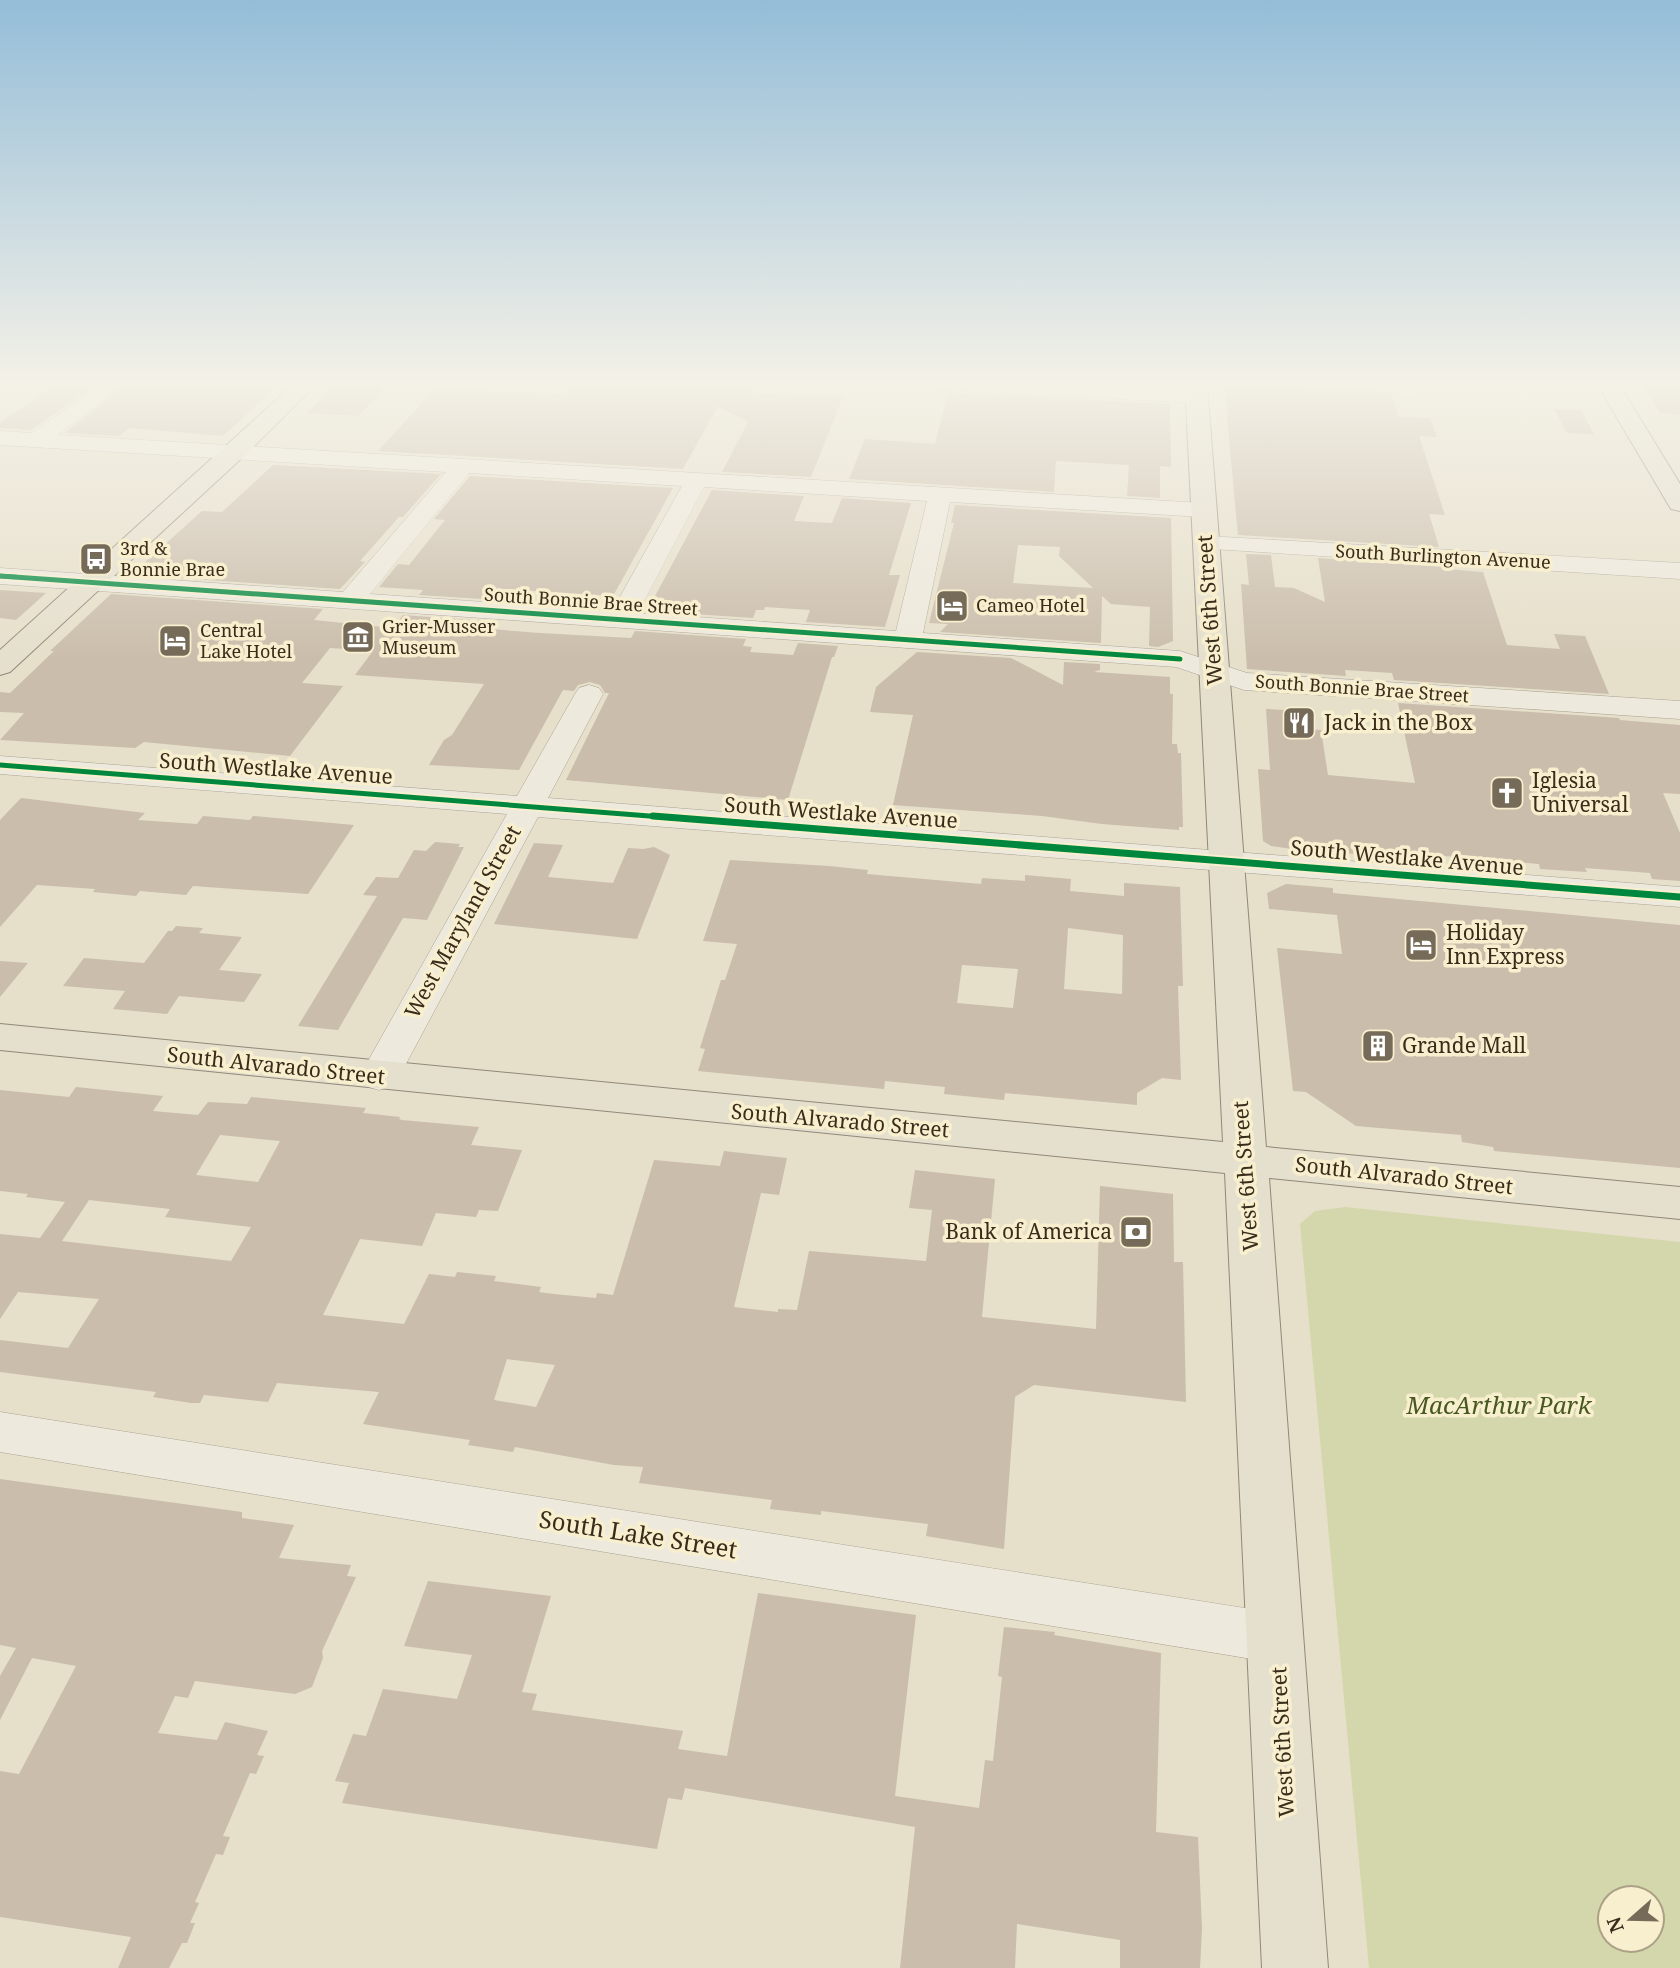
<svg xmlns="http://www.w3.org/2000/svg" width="1680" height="1968" font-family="'Noto Serif',serif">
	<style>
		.green { fill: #d4d7ab; fill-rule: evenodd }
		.building { fill: #cabdab; fill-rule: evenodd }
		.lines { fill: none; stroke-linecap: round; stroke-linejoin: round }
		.minor-casing { stroke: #aba494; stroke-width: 1 }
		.major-casing { stroke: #90897a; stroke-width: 2 }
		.minor { fill: #eee9dd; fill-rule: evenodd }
		.major { fill: #e5dfcd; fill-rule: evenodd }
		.cycleway-far2-casing { stroke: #f8efcf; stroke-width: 7 }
		.cycleway-far1-casing { stroke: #f8efcf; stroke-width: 9 }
		.cycleway-casing { stroke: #f8efcf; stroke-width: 11 }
		.cycleway-far2 { stroke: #00873e; stroke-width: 4.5 }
		.cycleway-far1 { stroke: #00873e; stroke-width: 5 }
		.cycleway { stroke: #00873e; stroke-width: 7 }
		.labels { text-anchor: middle; stroke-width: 7; stroke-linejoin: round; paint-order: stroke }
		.far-poi-label { font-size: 18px; fill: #3a2c1b; stroke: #f8efcf; text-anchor: start }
		.far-street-label { font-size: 18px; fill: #3a2c1b; stroke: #f8efcf }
		.street-label { font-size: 21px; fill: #3a2c1b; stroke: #f8efcf }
		.poi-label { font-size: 21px; fill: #3a2c1b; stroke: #f8efcf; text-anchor: start }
		.near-park-label { font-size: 24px; font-style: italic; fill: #475820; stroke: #f8efcf }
		.near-street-label { font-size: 24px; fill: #3a2c1b; stroke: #f8efcf }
	</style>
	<rect width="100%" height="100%" fill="#e6dfca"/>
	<!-- green -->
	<path class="green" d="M1345,1207L1680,1242V1968H1369L1300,1224L1315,1211ZM1610,1898H1652V1940H1610Z"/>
	<!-- building -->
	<path class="building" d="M56,384H98L31,430L0,428V423Z
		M127,384L188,387L192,384H280L223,436L129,428L119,436L65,433Z
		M338,384H385L378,390H384L358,416L307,413L331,387Z
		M573,384H751L748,389H753L751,393L843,397L811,477L722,472L748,422L718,406L683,469L378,451L435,389L565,394Z
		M1224,384H1304L1305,388L1391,392L1399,417L1430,418L1437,437L1419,436L1445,515L1429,514L1439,547L1238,535Z
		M1641,384H1680V415L1660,413Z
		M948,393L1170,404L1171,467L1160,466V498L1127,496L1129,465L1056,461L1054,492L849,479L865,439L935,444Z
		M1554,409L1581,410L1594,434L1567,433Z
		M273,465L441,474L403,517H399L360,561L365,562L340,589L131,575L202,511L222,512Z
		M470,476L673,488L613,596L506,589L498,600L419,595L423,590L379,587L398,564L409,565L445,520L434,519Z
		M712,490L804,496L794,521L832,523L842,498L911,503L889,575H900L885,627L806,622L810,610L765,607L764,610H756L753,618L647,611Z
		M955,505L1171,518L1173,641L1158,647L1149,646L1150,607L1111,604L1102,596L1101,643L940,632L948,624L929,623L954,523H951ZM1018,545L1060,547L1059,556L1093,588L1013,583Z
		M1246,554L1271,555L1275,587L1294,588L1325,602L1318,558L1446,567V569L1483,572L1507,645L1560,649L1554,634L1585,636L1609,694L1394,680L1392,673L1345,670L1346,676L1247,669L1241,584L1249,585Z
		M0,590L46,593L16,620L0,618Z
		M111,594L323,609L314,620L393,628L403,615L484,621L478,628L540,633L631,638L635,631L746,639L743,646L752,647L750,652L793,655L798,643L838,646L834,657H832L788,800L566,780L609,693H605L600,685L590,682L578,685L574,691L563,690L519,770L429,765L444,740L452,735L484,684L355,675L373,651L330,648L302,683L343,686L290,756L144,742L135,748L0,740L24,713L0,712V692L10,693L54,651H50Z
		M917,652L1011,658L1063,685L1064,662L1100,664V670L1094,672L1170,677V694H1173L1172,744H1177L1178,753H1181L1183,827H1179V830L1102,824L1042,816L893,805L913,715L870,712L876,687Z
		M1398,703L1619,718L1620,720L1680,725V794L1663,793L1680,833V881L1652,879L1650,873L1585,868L1587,872L1540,869L1539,864L1421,854H1405V856L1314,852L1271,846L1263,841L1258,769L1270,770L1266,709L1301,711L1303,729L1321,730L1328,775L1415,783Z
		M21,798L145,813L138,820L197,824L203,816L250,820L253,816L354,825L308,894L193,886L186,895L140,891L136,896L93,892L95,889L37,885L0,927V820Z
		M435,842L460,844L458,847H464L427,920L403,918L338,1030L298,1026L377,896L363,895L376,877L398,878L414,850L426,851Z
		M534,843L563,845L548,877L613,883L628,848L643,849L654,847L670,855L637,939L494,924Z
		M730,860L829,866L868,870L867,874L981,884L982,878L1025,881V875L1071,879L1070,891L1124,896V883L1180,887L1183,986H1178L1181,1080L1162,1078L1137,1093V1105L1005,1093L1004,1100L944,1094L945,1087L885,1081L884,1089L698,1071L705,1049L700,1048L721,980H725L737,944L703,941ZM1068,928L1123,935L1122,994L1064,989ZM962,965L1018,969L1013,1008L957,1003Z
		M1286,884L1333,888V893L1680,925V1168L1494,1151L1493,1147L1462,1142L1461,1135L1356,1126L1306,1092L1293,1091L1277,948L1342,954L1337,915L1269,909L1267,893Z
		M176,926L203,928L199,933L242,937L219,970L262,974L244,1002L179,996L167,1014L113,1009L125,991L63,986L84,958L144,963L168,931H172Z
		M0,961L28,963L0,997Z
		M76,1087L163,1096L153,1111L198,1115L208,1102L247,1104L251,1097L366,1108L363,1113L400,1117L399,1119L402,1120L479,1127L471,1145L522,1150L498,1211L479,1210L476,1217L436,1213L422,1246L360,1239L323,1315L404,1324L429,1274L455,1277L457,1272L496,1276L494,1281L541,1287L539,1292L554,1294L596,1298L597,1293L613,1295L654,1160L720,1166L724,1151L787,1158L779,1195L761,1193L734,1307L778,1312V1309L797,1310L809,1251L926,1261L932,1210L909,1208L915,1170L995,1179L982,1317L1096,1329L1100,1186L1173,1194L1174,1262H1183L1186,1402L1034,1385L1015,1397L1004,1549L926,1536L928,1524L821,1511V1515L770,1509L772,1500L639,1483L643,1467L614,1465L515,1447L513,1452L468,1445L470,1440L363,1424L379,1392L277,1383L268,1402L204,1395L200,1403H191L153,1397L156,1392L0,1372V1340L68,1348L99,1299L18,1292L0,1319V1234L40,1238L65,1202L26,1197L28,1194L0,1191V1090L69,1097ZM220,1135L280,1141L258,1182L196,1175ZM89,1200L170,1209L165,1217L251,1227L231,1261L62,1241ZM507,1359L555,1365L536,1407L494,1400Z
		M0,1479L242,1512V1518L294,1525L279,1558L351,1565L347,1576L356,1577L322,1651L323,1658L312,1687L295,1694L195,1681L188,1698L175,1696L158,1733L217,1740L225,1722L268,1731L257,1755L264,1756L256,1774L250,1773L223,1836L230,1837L223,1855L216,1854L195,1902L199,1903L190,1923H195L187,1943H182L169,1968H118L131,1937L0,1917V1771L19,1774L76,1666L32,1658L0,1720V1676L16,1648L0,1645Z
		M428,1581L551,1596L522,1692L537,1694L532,1710L683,1731L678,1749L727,1756L758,1593L916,1615L895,1796L979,1808L985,1760L993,1761L1002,1677L998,1676L1004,1627L1055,1632L1054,1635L1161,1653L1156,1832L1198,1837L1202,1929L1200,1968H1120V1940L1017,1924L1015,1968H900L915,1827L685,1788L682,1800L668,1798L657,1849L342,1803L349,1783L335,1781L353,1734L366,1736L383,1689L457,1699L472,1655L404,1646Z"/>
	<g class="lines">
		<defs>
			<path id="minor" d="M102,384H125L58,435L1203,503L1211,505L1215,510L1211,515L1203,517L950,502L923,633L1180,651L1247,673L1680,701V719L1244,690L1176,667L0,584V568L343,592L446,472L0,445V431L32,433ZM469,473L682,486L612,611L370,594ZM704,487L927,501L896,631L638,613Z
				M932,384H1059L1196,391L1203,393L1206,397L1203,401L1196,403L942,390L935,388Z
				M1396,384H1416L1419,394L1416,398H1402Z
				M1206,536L1680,563V579L1197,548L1194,543L1197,538Z
				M589,685L599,688L603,694L548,798L1680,887V907L538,817L399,1077L393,1086L379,1090L365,1086L359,1077L507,814L0,774V756L517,796L575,694L579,688Z
				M0,1412L1276,1613L1295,1620L1303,1638L1295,1656L1276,1663L0,1452Z"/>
			<path id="major" d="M294,384H317L244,456L10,672L0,675V650Z
				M1185,384H1207L1266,1147L1680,1187V1219L1269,1178L1328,1968H1262L1225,1173L0,1050V1024L1223,1142Z
				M1597,384H1619L1680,484V511L1671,509L1668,504Z"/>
		</defs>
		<!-- minor casing -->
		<use href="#minor" class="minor-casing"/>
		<!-- major casing -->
		<use href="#major" class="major-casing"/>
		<!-- minor -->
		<use href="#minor" class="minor"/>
		<!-- major -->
		<use href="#major" class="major"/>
		<defs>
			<path id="cycleway-far2" d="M0,576L16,577"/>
			<path id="cycleway-far1" d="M0,576L1180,659
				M0,765L675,818"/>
			<path id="cycleway" d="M653,816L1680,897"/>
		</defs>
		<!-- cycleway-far2 casing -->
		<use href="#cycleway-far2" class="cycleway-far2-casing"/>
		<!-- cycleway-far1 casing -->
		<use href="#cycleway-far1" class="cycleway-far1-casing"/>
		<!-- cycleway casing -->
		<use href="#cycleway" class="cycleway-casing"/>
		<!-- cycleway-far2 -->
		<use href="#cycleway-far2" class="cycleway-far2"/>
		<!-- cycleway-far1 -->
		<use href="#cycleway-far1" class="cycleway-far1"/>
		<!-- cycleway -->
		<use href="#cycleway" class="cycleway"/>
	</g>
	<!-- sky -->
	<linearGradient id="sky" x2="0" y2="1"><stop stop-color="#94bdd8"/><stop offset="0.58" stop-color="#f4f1e7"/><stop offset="1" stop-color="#f4f1e7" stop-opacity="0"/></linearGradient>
	<rect width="1680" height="659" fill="url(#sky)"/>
	<!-- icons -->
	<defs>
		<symbol id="bus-square" viewBox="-11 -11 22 22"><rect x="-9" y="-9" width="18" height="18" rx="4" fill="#766b58" stroke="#f8efcf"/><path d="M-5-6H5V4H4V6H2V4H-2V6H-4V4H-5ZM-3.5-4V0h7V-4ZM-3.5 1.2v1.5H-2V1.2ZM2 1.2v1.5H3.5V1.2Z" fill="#fff"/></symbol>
		<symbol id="hotel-square" viewBox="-11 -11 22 22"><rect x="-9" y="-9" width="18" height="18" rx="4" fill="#766b58" stroke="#f8efcf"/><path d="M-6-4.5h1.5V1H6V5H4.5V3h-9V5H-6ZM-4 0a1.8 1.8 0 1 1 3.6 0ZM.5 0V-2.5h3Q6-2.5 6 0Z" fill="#fff"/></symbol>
		<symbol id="museum-square" viewBox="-11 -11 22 22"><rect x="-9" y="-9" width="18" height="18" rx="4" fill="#766b58" stroke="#f8efcf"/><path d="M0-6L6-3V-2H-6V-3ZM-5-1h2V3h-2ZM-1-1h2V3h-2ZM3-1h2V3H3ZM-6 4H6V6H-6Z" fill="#fff"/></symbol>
		<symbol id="restaurant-square" viewBox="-11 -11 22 22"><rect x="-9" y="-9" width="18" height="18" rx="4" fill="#766b58" stroke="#f8efcf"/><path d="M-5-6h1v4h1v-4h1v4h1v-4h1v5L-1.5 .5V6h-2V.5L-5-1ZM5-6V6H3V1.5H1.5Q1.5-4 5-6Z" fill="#fff"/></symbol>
		<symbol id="church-square" viewBox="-11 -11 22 22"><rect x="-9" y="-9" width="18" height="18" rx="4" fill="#766b58" stroke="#f8efcf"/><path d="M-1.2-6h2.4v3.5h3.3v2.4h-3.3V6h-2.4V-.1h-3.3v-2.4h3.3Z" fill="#fff"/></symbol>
		<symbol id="building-square" viewBox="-11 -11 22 22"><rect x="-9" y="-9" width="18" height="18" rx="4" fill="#766b58" stroke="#f8efcf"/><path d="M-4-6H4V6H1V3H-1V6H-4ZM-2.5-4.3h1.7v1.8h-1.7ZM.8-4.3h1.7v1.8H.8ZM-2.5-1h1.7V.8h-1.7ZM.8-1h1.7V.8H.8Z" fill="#fff"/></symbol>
		<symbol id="bank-square" viewBox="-11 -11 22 22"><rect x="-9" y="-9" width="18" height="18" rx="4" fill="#766b58" stroke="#f8efcf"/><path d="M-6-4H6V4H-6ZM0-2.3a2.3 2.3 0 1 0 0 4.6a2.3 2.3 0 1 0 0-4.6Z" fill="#fff"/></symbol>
	</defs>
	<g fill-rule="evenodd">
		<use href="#bus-square" x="77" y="540" width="38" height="38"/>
		<use href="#hotel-square" x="933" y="587" width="38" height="38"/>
		<use href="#museum-square" x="339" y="618" width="38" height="38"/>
		<use href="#hotel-square" x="156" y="622" width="38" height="38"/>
		<use href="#restaurant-square" x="1280" y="704" width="38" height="38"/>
		<use href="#church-square" x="1488" y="774" width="38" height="38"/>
		<use href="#hotel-square" x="1402" y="926" width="38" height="38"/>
		<use href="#building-square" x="1359" y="1027" width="38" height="38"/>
		<use href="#bank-square" x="1117" y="1213" width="38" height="38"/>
	</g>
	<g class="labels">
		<!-- far-poi labels -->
		<g class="far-poi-label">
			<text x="120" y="555">3rd &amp;<tspan x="120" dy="21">Bonnie Brae</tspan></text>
			<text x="976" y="612">Cameo Hotel</text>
			<text x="382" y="633">Grier-Musser<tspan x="382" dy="21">Museum</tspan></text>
			<text x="200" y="637">Central<tspan x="200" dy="21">Lake Hotel</tspan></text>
		</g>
		<!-- far-street labels -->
		<g class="far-street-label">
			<text transform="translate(1443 557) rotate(3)" y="6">South Burlington Avenue</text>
			<text transform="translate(591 602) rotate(4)" y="6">South Bonnie Brae Street</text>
			<text transform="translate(1362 689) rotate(4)" y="6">South Bonnie Brae Street</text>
		</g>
		<!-- street labels -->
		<g class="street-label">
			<text transform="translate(1210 610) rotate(-94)" y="7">West 6th Street</text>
			<text transform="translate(276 769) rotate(4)" y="7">South Westlake Avenue</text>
			<text transform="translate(841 813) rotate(4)" y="7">South Westlake Avenue</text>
			<text transform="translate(1407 858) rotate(5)" y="7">South Westlake Avenue</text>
			<text transform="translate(463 922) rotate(-61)" y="7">West Maryland Street</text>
			<text transform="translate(276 1066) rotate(6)" y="7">South Alvarado Street</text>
			<text transform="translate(840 1121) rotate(5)" y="7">South Alvarado Street</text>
			<text transform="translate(1246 1176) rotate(-94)" y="7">West 6th Street</text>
			<text transform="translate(1404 1176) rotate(6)" y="7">South Alvarado Street</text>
			<text transform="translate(1283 1742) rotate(-93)" y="7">West 6th Street</text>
		</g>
		<!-- poi labels -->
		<g class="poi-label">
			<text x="1324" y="730">Jack in the Box</text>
			<text x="1532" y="788">Iglesia<tspan x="1532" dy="24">Universal</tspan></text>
			<text x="1446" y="940">Holiday<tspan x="1446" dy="24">Inn Express</tspan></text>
			<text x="1402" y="1053">Grande Mall</text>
			<text x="1112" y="1239" text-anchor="end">Bank of America</text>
		</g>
		<!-- near-park labels -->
		<g class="near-park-label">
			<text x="1499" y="1414">MacArthur Park</text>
		</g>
		<!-- near-street labels -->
		<g class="near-street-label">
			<text transform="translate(638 1535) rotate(9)" y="8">South Lake Street</text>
		</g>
	</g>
	<!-- north arrow -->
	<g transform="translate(1631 1919) rotate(250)"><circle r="33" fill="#f8efcf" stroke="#aca187" stroke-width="2"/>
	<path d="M0-5L12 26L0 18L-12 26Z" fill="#766b58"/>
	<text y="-10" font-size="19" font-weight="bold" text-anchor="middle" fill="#3a2c1b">N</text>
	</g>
</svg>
